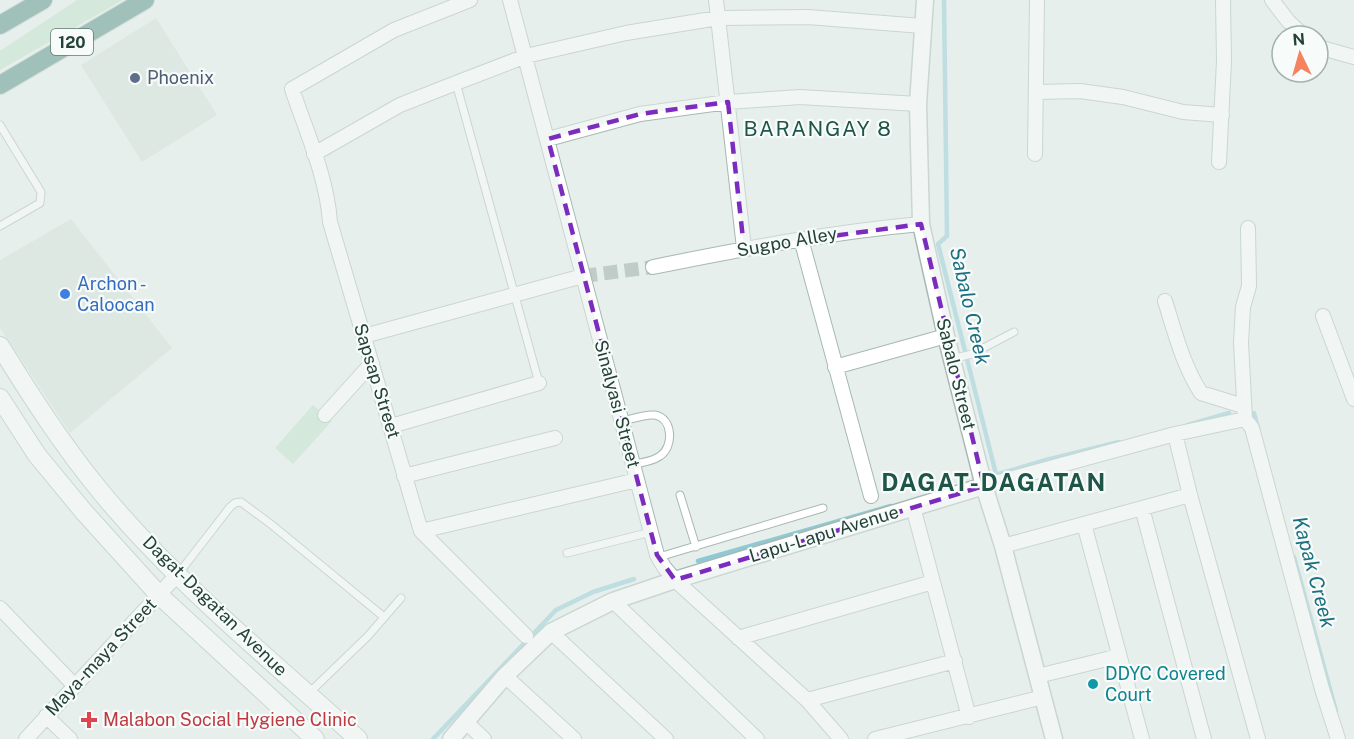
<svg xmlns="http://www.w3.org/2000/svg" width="1354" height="739" font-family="'Public Sans',sans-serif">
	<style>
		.built { fill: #d4dfda }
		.green { fill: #bfe0c8 }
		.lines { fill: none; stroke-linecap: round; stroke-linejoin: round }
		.stream { stroke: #8ec9d4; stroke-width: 4.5 }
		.minor-tunnel { stroke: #bfccc8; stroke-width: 14; stroke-dasharray: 14 7; stroke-linecap: butt }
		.service-casing { stroke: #a8b8b2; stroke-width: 9 }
		.minor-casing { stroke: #a8b8b2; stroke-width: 16 }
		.tertiary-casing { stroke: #a8b8b2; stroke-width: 19 }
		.secondary-casing { stroke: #a4bbb3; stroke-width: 20 }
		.trunk-casing { stroke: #c2cac8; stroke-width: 20 }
		.service { stroke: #fff; stroke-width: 7 }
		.minor { stroke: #fff; stroke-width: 14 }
		.tertiary { stroke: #fff; stroke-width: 16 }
		.secondary { stroke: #fff; stroke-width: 18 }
		.trunk { stroke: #4c8a7c; stroke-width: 18 }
		.marked { fill: none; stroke: #7b2cbf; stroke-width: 4.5; stroke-dasharray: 12 8; stroke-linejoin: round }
		.service-dot { fill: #5c6f8a; stroke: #f7fbf9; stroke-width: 2 }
		.shop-dot { fill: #3f7fe0; stroke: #f7fbf9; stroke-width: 2 }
		.culture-dot { fill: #0f9aa8; stroke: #f7fbf9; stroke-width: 2 }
		.health-dot { fill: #e0444e; stroke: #f7fbf9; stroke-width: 2 }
		.labels { text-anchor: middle; stroke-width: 4.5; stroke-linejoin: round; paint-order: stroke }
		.shield { fill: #f7fbf9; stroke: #637a73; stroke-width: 1.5 }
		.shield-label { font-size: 16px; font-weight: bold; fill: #24423a }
		.service-label { font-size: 18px; fill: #4e5e75; stroke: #f7fbf9; text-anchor: start }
		.street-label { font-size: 18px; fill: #24423a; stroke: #f7fbf9 }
		.shop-label { font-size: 18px; fill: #366cbe; stroke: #f7fbf9; text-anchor: start }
		.culture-label { font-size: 18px; fill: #0d838f; stroke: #f7fbf9; text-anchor: start }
		.health-label { font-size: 18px; fill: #be3a42; stroke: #f7fbf9; text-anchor: start }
		.water-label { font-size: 20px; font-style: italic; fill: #1c6f80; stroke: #f7fbf9 }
		.quarter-label { font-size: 21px; letter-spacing: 1.5px; fill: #1f5548; stroke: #f7fbf9 }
		.district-label { font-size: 24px; font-weight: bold; letter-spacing: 1.5px; fill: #1f5548; stroke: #f7fbf9 }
	</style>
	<rect width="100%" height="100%" fill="#e6efeb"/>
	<!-- built -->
	<path class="built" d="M156,18L217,115L142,162L81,65Z
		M71,219L172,348L70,433L0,328V260Z"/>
	<!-- green -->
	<path class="green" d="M77,0H123L0,70V51Z
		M313,405L332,421L293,464L275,448Z"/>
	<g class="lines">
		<!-- stream -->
		<path class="stream" d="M944,0L947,236L938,244L996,474
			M1254,413L1258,428
			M1188,425L1229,413
			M985,478L1046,460L1119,442
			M1294,557L1336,711
			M698,561L891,506
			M433,739L556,610L593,592L634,579"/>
		<!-- minor-tunnel -->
		<path class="minor-tunnel" d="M583,276L653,267"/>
		<defs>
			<path id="service" d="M456,83L539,383
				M0,125L41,192L40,203L0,226
				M952,359L972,354L1014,332
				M623,421C632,419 645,414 655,415C673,418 674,447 660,456C653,461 641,463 633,464
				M680,495L696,547
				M567,553L651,532
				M659,557L823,508
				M179,573L230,507L235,503L241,502L272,525L384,617
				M309,693L368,636L401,598"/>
			<path id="minor" d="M470,0L394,30L292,89C306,131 327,177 330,222L421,531L526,636
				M510,0L657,555L664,567L675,580L807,700L841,739
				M716,0L744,248
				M1272,0L1288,21L1304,36
				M1318,47L1354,57
				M1036,92L1080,91L1123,97L1183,112L1222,115
				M548,139L640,114L728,102L800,97L918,104
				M314,154L400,105L456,83L526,56L626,33L718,18L808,17L922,26
				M1035,154L1037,0
				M1219,162L1224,61L1223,0
				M1248,228L1249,286L1243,307L1241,343L1245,419L1252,428L1322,689L1338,739
				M801,239L871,496
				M653,267C742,249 831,232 921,224
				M1165,301C1175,333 1183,365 1201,393L1243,406
				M1323,316L1354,399
				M364,336L583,276
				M835,367L946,336
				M325,415L372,363
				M391,426L539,383
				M1175,434L1190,495L1258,739
				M404,476L555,438
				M984,486L1175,434L1245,419
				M913,507L969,717
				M1142,508L1204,739
				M1084,524L1142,739
				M421,531L637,480
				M1003,546L1190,495
				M613,601L757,739
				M0,608L75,686
				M551,632L666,739
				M738,638L933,582
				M505,676L574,739
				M1038,676L1119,656
				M807,700L955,661
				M46,716L70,739
				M466,722L484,739
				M26,739L177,575
				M875,739L1043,697"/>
			<path id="tertiary" d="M925,0L918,104L921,224L946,336L984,486L1003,546L1054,739
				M451,739L505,676L551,632L613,601L675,580L984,486"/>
			<path id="secondary" d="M0,346C31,396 63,446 101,492C176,583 271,660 358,739
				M0,398L37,455L84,512L159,595L315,739"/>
			<path id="trunk" d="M0,25L43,0
				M0,85L145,0"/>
		</defs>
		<!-- service casing -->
		<use href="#service" class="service-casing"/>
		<!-- minor casing -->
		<use href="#minor" class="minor-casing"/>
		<!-- tertiary casing -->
		<use href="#tertiary" class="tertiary-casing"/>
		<!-- secondary casing -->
		<use href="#secondary" class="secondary-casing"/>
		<!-- trunk casing -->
		<use href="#trunk" class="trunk-casing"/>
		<!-- service -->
		<use href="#service" class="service"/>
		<!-- minor -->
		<use href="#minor" class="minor"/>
		<!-- tertiary -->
		<use href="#tertiary" class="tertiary"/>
		<!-- secondary -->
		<use href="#secondary" class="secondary"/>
		<!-- trunk -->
		<use href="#trunk" class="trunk"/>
	</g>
	<!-- marked area -->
	<path d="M0 0H1354V739H0ZM728,102L744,248L921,224L984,486L675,580L657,555L548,139L640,114Z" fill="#e6efeb" fill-opacity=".55" fill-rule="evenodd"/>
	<path class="marked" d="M728,102L744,248L921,224L984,486L675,580L657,555L548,139L640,114Z"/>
	<!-- markers -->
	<circle class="service-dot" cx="135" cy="78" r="6"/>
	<circle class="shop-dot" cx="65" cy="294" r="6"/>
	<circle class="culture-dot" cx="1093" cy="684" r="6"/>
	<path class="health-dot" d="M86 711h6v6h6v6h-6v6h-6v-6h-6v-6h6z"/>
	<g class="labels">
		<!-- shield labels -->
		<rect class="shield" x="51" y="29" width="42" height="26" rx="4.5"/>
		<g class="shield-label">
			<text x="72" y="48">120</text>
		</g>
		<!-- service labels -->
		<g class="service-label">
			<text x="147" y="84">Phoenix</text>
		</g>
		<!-- street labels -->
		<g class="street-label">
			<text transform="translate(787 242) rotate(-10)" y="6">Sugpo Alley</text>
			<text transform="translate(956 374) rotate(76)" y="6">Sabalo Street</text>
			<text transform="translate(377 381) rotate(73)" y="6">Sapsap Street</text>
			<text transform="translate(617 404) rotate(75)" y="6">Sinalyasi Street</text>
			<text transform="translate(824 534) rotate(-17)" y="6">Lapu-Lapu Avenue</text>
			<text transform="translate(215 606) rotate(44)" y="6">Dagat-Dagatan Avenue</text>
			<text transform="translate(101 657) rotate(-47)" y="6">Maya-maya Street</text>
		</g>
		<!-- shop labels -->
		<g class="shop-label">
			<text x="77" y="290">Archon -<tspan x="77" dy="21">Caloocan</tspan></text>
		</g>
		<!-- culture labels -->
		<g class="culture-label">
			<text x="1105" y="680">DDYC Covered<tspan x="1105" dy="21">Court</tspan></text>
		</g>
		<!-- health labels -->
		<g class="health-label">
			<text x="103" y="726">Malabon Social Hygiene Clinic</text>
		</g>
		<!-- water labels -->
		<g class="water-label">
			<text transform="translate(970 306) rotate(77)" y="7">Sabalo Creek</text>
			<text transform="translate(1314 572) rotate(75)" y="7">Kapak Creek</text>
		</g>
		<!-- quarter labels -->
		<g class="quarter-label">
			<text x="818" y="136">BARANGAY 8</text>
		</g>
		<!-- district labels -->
		<g class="district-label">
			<text x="994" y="491">DAGAT-DAGATAN</text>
		</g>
	</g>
	<!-- north arrow -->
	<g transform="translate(1300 54) rotate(355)"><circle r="28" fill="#f7fbf9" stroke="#a3b1ad" stroke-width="1.5"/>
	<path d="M0-4.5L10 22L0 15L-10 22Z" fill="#f4845f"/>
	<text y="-9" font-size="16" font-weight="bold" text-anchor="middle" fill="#24423a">N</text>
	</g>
</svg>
